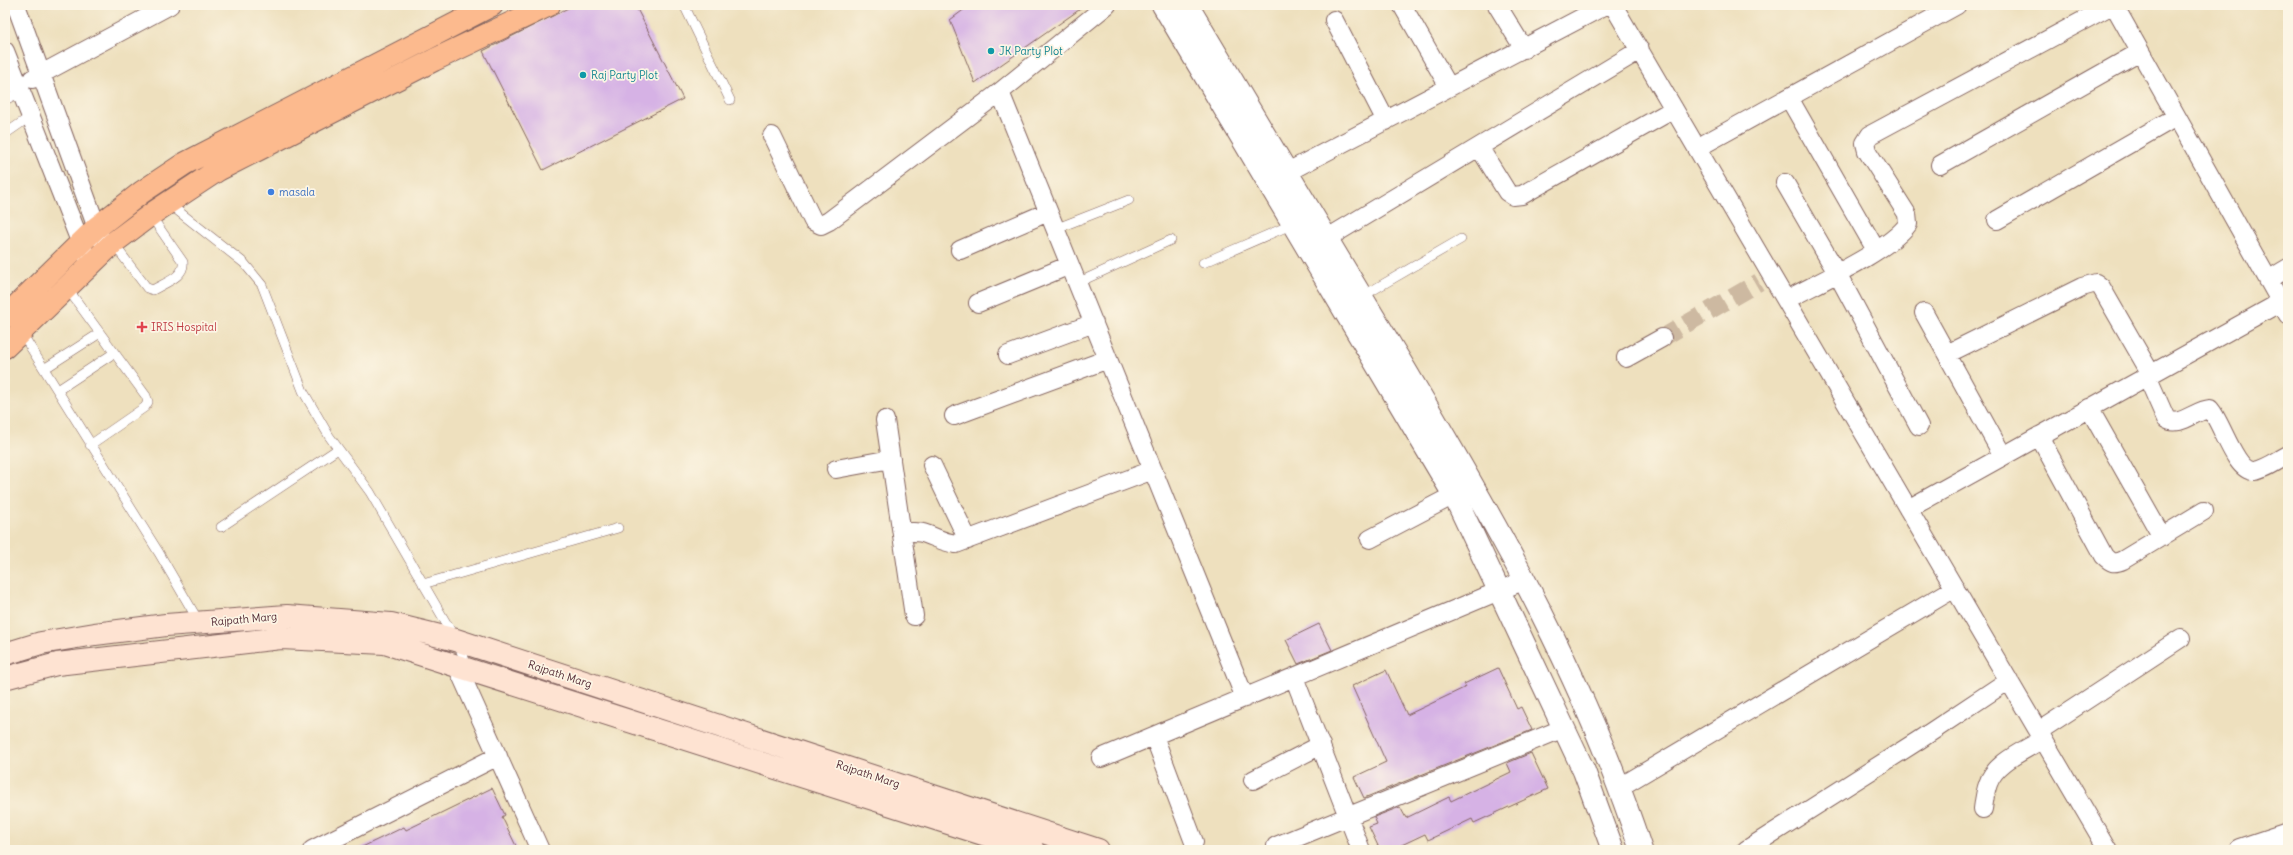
<svg xmlns="http://www.w3.org/2000/svg" width="2293" height="855" font-family="Delius,sans-serif">
	<style>
		.building { fill: #d6b2e5 }
		.lines { fill: none; stroke-linecap: round; stroke-linejoin: round }
		.minor-tunnel { stroke: #cdb9a1; stroke-width: 18; stroke-dasharray: 18 9; stroke-linecap: butt }
		.service-casing { stroke: #83635e; stroke-width: 10 }
		.minor-casing { stroke: #83635e; stroke-width: 20 }
		.tertiary-casing { stroke: #83635e; stroke-width: 24 }
		.secondary-casing { stroke: #83635e; stroke-width: 24 }
		.primary-casing { stroke: #83635e; stroke-width: 24 }
		.service { stroke: #fff; stroke-width: 9 }
		.minor { stroke: #fff; stroke-width: 18 }
		.tertiary { stroke: #fff; stroke-width: 22 }
		.secondary { stroke: #fee3d2; stroke-width: 22 }
		.primary { stroke: #fcba8e; stroke-width: 22 }
		.culture-dot { fill: #0f9aa8; stroke: #fcf5e5; stroke-width: 1.5 }
		.shop-dot { fill: #3f7fe0; stroke: #fcf5e5; stroke-width: 1.5 }
		.health-dot { fill: #e0444e; stroke: #fcf5e5; stroke-width: 1.5 }
		.labels { text-anchor: middle; stroke-width: 3.5; stroke-linejoin: round; paint-order: stroke }
		.culture-label { font-size: 11px; fill: #0d838f; stroke: #fcf5e5; text-anchor: start }
		.shop-label { font-size: 11px; fill: #366cbe; stroke: #fcf5e5; text-anchor: start }
		.health-label { font-size: 11px; fill: #be3a42; stroke: #fcf5e5; text-anchor: start }
		.street-label { font-size: 11px; fill: #4a1f2b; stroke: #fcf5e5 }
	</style>
	<rect width="100%" height="100%" fill="#fcf5e5"/>
	<filter id="ink" filterUnits="userSpaceOnUse"><feTurbulence type="fractalNoise" baseFrequency=".025" numOctaves="2"/><feDisplacementMap in="SourceGraphic" scale="8" xChannelSelector="R" yChannelSelector="G"/><feConvolveMatrix kernelMatrix="1 2 1 2 8 2 1 2 1" color-interpolation-filters="sRGB"/></filter>
	<filter id="wash" filterUnits="userSpaceOnUse"><feTurbulence type="fractalNoise" baseFrequency=".012" numOctaves="4" result="noise"/><feDisplacementMap in="SourceGraphic" scale="16" xChannelSelector="R" yChannelSelector="G"/><feGaussianBlur stdDeviation="0.9" result="paint"/><feColorMatrix in="noise" values="0 0 0 0 0 0 0 0 0 0 0 0 0 0 0 0 0 1.4 0 .05"/><feComposite in="paint" operator="in"/></filter>
	<g filter="url(#wash)">
		<rect width="100%" height="100%" fill="#eee0be"/>
		<g id="blocks">
			<!-- building -->
			<path class="building" d="M574,5H635L683,99L543,170L483,51Z
				M970,5H1086L975,83L950,20Z
				M1319,624L1332,650L1298,664L1286,640Z
				M1498,668L1517,709L1521,707L1532,730L1364,798L1354,777L1386,762L1352,686L1386,670L1407,715L1466,687L1464,684Z
				M1531,753L1548,789L1474,823L1472,819L1428,840L1425,834L1391,850H1380L1369,827L1377,824L1374,817L1400,807L1406,818L1449,797L1451,801L1511,772L1507,763Z
				M492,788L505,815L502,817L518,850H356L404,827L406,830Z"/>
		</g>
	</g>
	<g filter="url(#ink)">
		<use href="#blocks" fill-opacity="0" stroke="#83635e" stroke-width="1"/>
		<g class="lines">
			<!-- minor-tunnel -->
			<path class="minor-tunnel" d="M1662,338L1759,282"/>
			<defs>
				<path id="service" d="M684,5L730,100
					M5,100L21,92
					M5,134L31,116
					M168,203L244,263L262,285L303,391L329,436L370,492L456,640L468,667
					M1055,229L1129,200
					M113,243L147,288L153,290C164,283 185,277 183,262L151,216
					M1203,263L1293,224
					M1077,283L1171,240
					M67,288L146,396L148,402L145,407L90,445
					M1361,297L1461,239
					M21,332L159,553L199,622
					M44,369L100,333
					M58,390L114,353
					M221,527L338,449
					M423,584L618,528"/>
				<path id="minor" d="M16,5L101,239
					M1402,5L1449,87
					M1497,5L1524,49
					M1613,5L2108,850
					M2114,5L2288,315
					M1334,20L1386,121
					M5,51L85,254
					M32,79L170,5
					M1000,92L1245,698
					M1789,98L1876,250
					M772,136L813,221L821,225L829,221L1000,92L1107,5
					M1479,147L1507,192L1513,196L1522,195L1674,109
					M1697,148L1957,5
					M1940,165L2140,52
					M1276,178L1606,5
					M1785,183L1837,273L1919,426
					M1997,220L2176,117
					M1326,239L1640,50
					M960,250L1048,212
					M2268,280L2288,268
					M1786,300C1817,283 1889,251 1908,224L1907,214L1867,151L1865,143L1870,135L2112,5
					M978,303L1070,265
					M1924,313L2003,456
					M1947,354L2082,287L2096,283L2101,287L2151,374
					M1008,355L1094,323
					M1626,358L1662,338
					M2147,376L2166,419C2180,428 2195,410 2210,409C2222,422 2235,472 2254,471C2265,470 2278,460 2288,455
					M2089,408L2162,537
					M954,416L1108,359
					M885,420L914,616
					M2039,436L2104,556C2111,563 2114,564 2123,560L2204,511
					M932,465L968,540
					M836,469L891,459
					M1908,509L2281,302
					M902,533C928,528 933,541 956,544L1153,470
					M1370,539L1454,495
					M457,666L540,850
					M1294,677L1361,850
					M2039,731L2181,638
					M1154,736L1194,842
					M1101,758L1525,580
					M1253,780L1321,745
					M1620,787L1955,588
					M1983,809C1984,801 1985,792 1988,784C1995,762 2024,751 2043,739
					M1276,846L1564,728
					M312,850L498,756
					M1746,850L1919,740L2009,680"/>
				<path id="tertiary" d="M1163,5L1454,495L1584,771L1613,850
					M1187,5C1253,117 1321,229 1388,341C1485,503 1582,669 1641,850
					M2240,850L2288,834"/>
				<path id="secondary" d="M5,654L41,643L95,634L166,625L287,616L391,624L456,640L1098,850
					M5,678L57,664L281,638L385,643L1033,850"/>
				<path id="primary" d="M5,317L96,228L142,192L184,164L492,5
					M5,347L113,243L153,213L218,170L434,60L549,5"/>
			</defs>
			<!-- service casing -->
			<use href="#service" class="service-casing"/>
			<!-- minor casing -->
			<use href="#minor" class="minor-casing"/>
			<!-- tertiary casing -->
			<use href="#tertiary" class="tertiary-casing"/>
			<!-- secondary casing -->
			<use href="#secondary" class="secondary-casing"/>
			<!-- primary casing -->
			<use href="#primary" class="primary-casing"/>
			<!-- service -->
			<use href="#service" class="service"/>
			<!-- minor -->
			<use href="#minor" class="minor"/>
			<!-- tertiary -->
			<use href="#tertiary" class="tertiary"/>
			<!-- secondary -->
			<use href="#secondary" class="secondary"/>
			<!-- primary -->
			<use href="#primary" class="primary"/>
		</g>
	</g>
	<!-- markers -->
	<g class="culture-dot">
		<circle cx="991" cy="51" r="4"/>
		<circle cx="583" cy="75" r="4"/>
	</g>
	<circle class="shop-dot" cx="271" cy="192" r="4"/>
	<path class="health-dot" d="M140 321h4v4h4v4h-4v4h-4v-4h-4v-4h4z"/>
	<g class="labels">
		<!-- culture labels -->
		<g class="culture-label">
			<text x="999" y="55">JK Party Plot</text>
			<text x="591" y="79">Raj Party Plot</text>
		</g>
		<!-- shop labels -->
		<g class="shop-label">
			<text x="279" y="196">masala</text>
		</g>
		<!-- health labels -->
		<g class="health-label">
			<text x="151" y="331">IRIS Hospital</text>
		</g>
		<!-- street labels -->
		<g class="street-label">
			<text transform="translate(244 619) rotate(-5)" y="4">Rajpath Marg</text>
			<text transform="translate(560 674) rotate(18)" y="4">Rajpath Marg</text>
			<text transform="translate(868 774) rotate(18)" y="4">Rajpath Marg</text>
		</g>
	</g>
	<!-- margin -->
	<rect width="2293" height="855" fill="none" stroke="#fcf5e5" stroke-width="20"/>
</svg>
